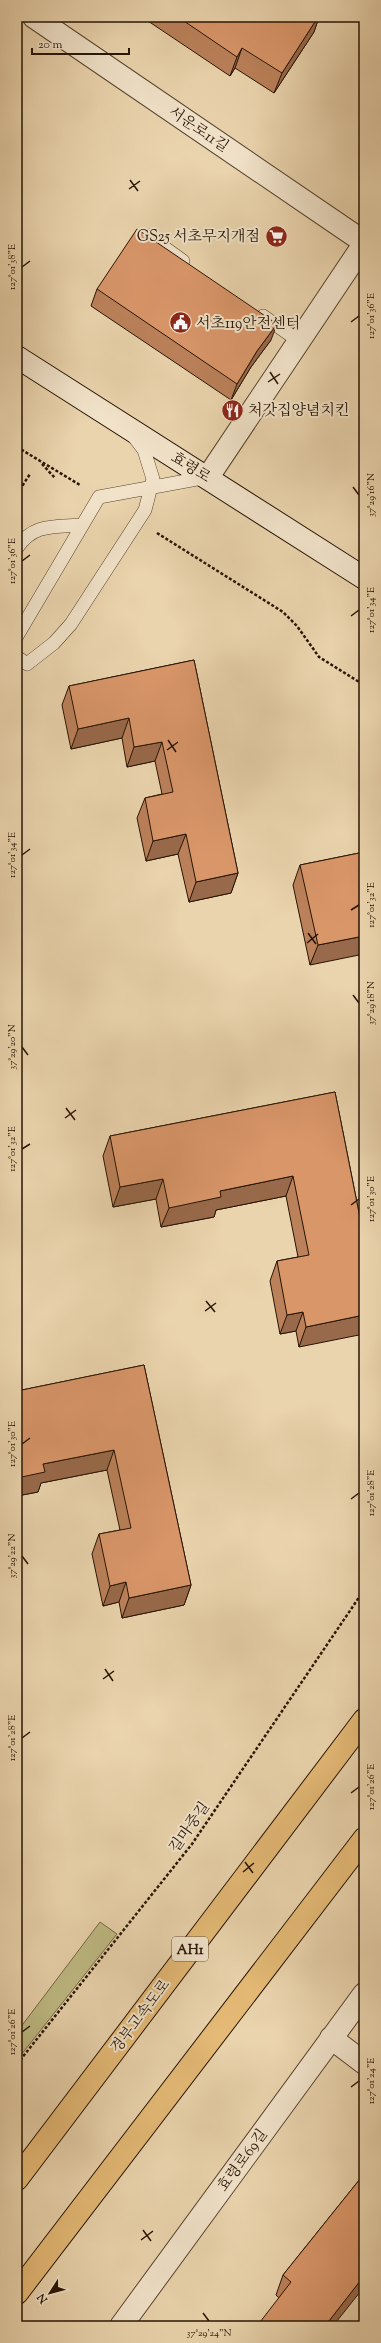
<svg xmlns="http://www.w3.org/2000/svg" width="381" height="2343" font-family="'Sorts Mill Goudy','Noto Serif KR',serif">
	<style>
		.green { fill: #bfbb84; stroke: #736844 }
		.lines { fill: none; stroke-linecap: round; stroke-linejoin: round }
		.service-casing { stroke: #58442e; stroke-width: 14 }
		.minor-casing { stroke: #58442e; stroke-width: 24 }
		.secondary-casing { stroke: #271404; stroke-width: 24 }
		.trunk-casing { stroke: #271404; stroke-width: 24 }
		.path { stroke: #271404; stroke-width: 2.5; stroke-dasharray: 3 2; stroke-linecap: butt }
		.service { stroke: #f1e3ca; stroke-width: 13 }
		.minor { stroke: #f1e3ca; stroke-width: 22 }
		.secondary { stroke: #f1e3ca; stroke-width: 22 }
		.trunk { stroke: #e5ba76; stroke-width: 22 }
		.wall { fill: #bb815a; stroke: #271404 }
		.shaded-wall { fill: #98694a; stroke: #271404 }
		.building { fill: #d99669; stroke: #271404 }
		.ticks { fill: none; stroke: #271404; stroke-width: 1.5 }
		.labels { text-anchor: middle; stroke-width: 4; stroke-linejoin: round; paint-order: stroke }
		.shield { fill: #f1e3ca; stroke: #64523f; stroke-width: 1 }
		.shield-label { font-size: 14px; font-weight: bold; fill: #271404 }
		.street-label { font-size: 15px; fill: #271404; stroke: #f1e3ca }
		.poi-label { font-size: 15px; fill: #271404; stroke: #f1e3ca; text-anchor: start }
		.neatline { fill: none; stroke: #271404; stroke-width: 1.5 }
		.ticks-label { font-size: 10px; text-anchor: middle; fill: #271404 }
	</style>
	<rect width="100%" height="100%" fill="#ead4ad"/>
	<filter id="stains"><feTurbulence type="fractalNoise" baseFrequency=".005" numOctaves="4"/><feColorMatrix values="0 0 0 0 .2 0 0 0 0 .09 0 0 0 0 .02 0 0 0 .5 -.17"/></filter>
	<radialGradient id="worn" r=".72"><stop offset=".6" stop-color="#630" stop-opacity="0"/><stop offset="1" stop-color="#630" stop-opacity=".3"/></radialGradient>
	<!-- green -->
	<path class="green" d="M100,1922L117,1934L17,2060V2032Z"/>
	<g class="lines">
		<defs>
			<path id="service" d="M147,235L183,261
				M263,316L299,341
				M17,548C33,523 55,527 82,525
				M17,636L99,497L208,477
				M17,657L27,664L54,643L71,624L145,510L153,479L144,450L134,437
				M363,2326L364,2325"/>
			<path id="minor" d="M34,17L364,242
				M208,477L364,244
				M331,2038L364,2063
				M121,2326L364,1994"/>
			<path id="secondary" d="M17,357L364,578"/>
			<path id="trunk" d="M17,2179L364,1720
				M17,2293L364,1839"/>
		</defs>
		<!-- service casing -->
		<use href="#service" class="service-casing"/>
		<!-- minor casing -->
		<use href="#minor" class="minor-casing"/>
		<!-- secondary casing -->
		<use href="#secondary" class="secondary-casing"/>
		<!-- trunk casing -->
		<use href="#trunk" class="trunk-casing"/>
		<!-- path -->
		<path class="path" d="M17,447L80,485
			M42,464L55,478
			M17,494L30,474
			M157,533L283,612L297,626L319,657L364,685
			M17,2064L192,1844L364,1590"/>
		<!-- service -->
		<use href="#service" class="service"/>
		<!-- minor -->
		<use href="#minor" class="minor"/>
		<!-- secondary -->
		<use href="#secondary" class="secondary"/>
		<!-- trunk -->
		<use href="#trunk" class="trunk"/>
	</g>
	<!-- wall -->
	<path class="wall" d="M142,17H319L314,32L274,93L235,68L230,76Z
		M97,289L271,340L251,367L231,400L91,306Z
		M194,660L238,873L231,893L189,902L178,854L146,861L137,818L145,798L162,794L155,761L127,767L122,738L71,749L62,705L69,686Z
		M364,852L310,965L293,885L300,865Z
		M335,1092L364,1238L299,1347L296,1331L280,1334L270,1281L277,1261L298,1257L286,1196L216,1210L214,1217L161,1227L156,1199L113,1207L103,1156L110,1136Z
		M144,1365L191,1585L184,1605L122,1618L119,1602L103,1606L92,1554L99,1534L120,1530L107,1470L41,1483L38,1492L17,1496V1391Z
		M364,2174L333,2326L279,2298L276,2295L283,2275Z"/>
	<!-- shaded-wall -->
	<path class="shaded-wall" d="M318,17H319L314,32L274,93L282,73Z
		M242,48L235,68L230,76L237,57Z
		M277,324L271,340L251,367L231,400L237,384L257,351Z
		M129,718L122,738L71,749L78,729Z
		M162,742L155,761L127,767L134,747Z
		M186,834L178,854L146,861L153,841Z
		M238,873L231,893L189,902L196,882Z
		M364,936V954L310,965L318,945Z
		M293,1176L286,1196L216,1210L214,1217L161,1227L169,1208L220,1191Z
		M163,1179L156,1199L113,1207L120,1187Z
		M303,1312L296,1331L280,1334L287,1315Z
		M364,1315V1334L299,1347L306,1327Z
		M114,1450L107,1470L41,1483L38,1492L17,1496V1478L43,1464Z
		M126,1582L119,1602L103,1606L110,1586Z
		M191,1585L184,1605L122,1618L129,1598Z
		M364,2276V2287L333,2326H325Z"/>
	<!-- building -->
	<path class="building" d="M178,17H318L282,73L242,48L237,57Z
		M17,98L19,100L17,104Z
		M137,229L277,324L257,351L237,384L97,289Z
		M194,660L238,873L196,882L186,834L153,841L145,798L173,792L162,742L134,747L129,718L78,729L69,686Z
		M364,852V936L318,945L300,865Z
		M335,1092L364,1238V1315L306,1327L303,1312L287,1315L277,1261L309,1255L293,1176L220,1191L221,1197L169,1208L163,1179L120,1187L110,1136Z
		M144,1365L191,1585L129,1598L126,1582L110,1586L99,1534L131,1528L114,1450L43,1464L45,1472L17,1478V1391Z
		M364,2174V2276L325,2326H257L291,2282L283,2275Z"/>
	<!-- ticks -->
	<path class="ticks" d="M130,180L138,191M129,189L140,181M22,267L30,261M351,322L359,316M270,372L278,384M268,382L280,374M353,487L359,495M22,561L30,555M351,616L359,610M168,740L176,752M167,750L178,742M22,855L30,849M351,910L359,905M308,933L316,944M307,943L318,934M353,995L359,1003M22,1047L28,1055M66,1108L75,1120M65,1118L76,1110M22,1149L30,1144M351,1205L359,1199M206,1301L215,1312M205,1311L216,1303M22,1444L30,1438M351,1499L359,1493M22,1556L28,1564M105,1669L113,1681M103,1679L114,1671M22,1738L30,1732M351,1793L359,1787M245,1862L253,1873M243,1872L254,1863M22,2032L30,2026M351,2087L359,2081M143,2230L151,2241M141,2240L153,2231M203,2313L209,2321"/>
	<!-- icons -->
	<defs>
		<symbol id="supermarket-disc" viewBox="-11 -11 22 22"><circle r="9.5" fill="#8f2418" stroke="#f1e3ca"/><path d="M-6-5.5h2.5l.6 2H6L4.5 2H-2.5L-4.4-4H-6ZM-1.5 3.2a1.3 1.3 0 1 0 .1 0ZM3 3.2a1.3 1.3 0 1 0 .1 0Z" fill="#fff"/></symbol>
		<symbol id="civic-disc" viewBox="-11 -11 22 22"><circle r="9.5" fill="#8f2418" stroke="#f1e3ca"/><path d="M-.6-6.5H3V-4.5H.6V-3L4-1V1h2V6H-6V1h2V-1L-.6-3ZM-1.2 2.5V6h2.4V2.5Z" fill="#fff"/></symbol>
		<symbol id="restaurant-disc" viewBox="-11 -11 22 22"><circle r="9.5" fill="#8f2418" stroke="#f1e3ca"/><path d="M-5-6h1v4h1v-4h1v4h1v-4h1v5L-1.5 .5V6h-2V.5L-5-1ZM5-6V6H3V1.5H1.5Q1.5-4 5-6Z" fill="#fff"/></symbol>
	</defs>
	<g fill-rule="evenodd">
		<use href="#supermarket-disc" x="264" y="224" width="25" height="25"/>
		<use href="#civic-disc" x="168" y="310" width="25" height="25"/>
		<use href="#restaurant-disc" x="220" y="398" width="25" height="25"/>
	</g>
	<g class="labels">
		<!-- shield labels -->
		<rect class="shield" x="172" y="1937" width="36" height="24" rx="3"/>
		<g class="shield-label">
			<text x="190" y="1954">AH1</text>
		</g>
		<!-- street labels -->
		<g class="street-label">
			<text transform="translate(199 129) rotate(34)" y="5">서운로11길</text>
			<text transform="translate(191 467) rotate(32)" y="5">효령로</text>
			<text transform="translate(189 1827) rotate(-55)" y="5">길마중길</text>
			<text transform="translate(140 2016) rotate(-53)" y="5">경부고속도로</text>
			<text transform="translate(242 2160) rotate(-54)" y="5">효령로69길</text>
		</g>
		<!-- poi labels -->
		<g class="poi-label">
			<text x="260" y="241" text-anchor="end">GS25 서초무지개점</text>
			<text x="196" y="328">서초119안전센터</text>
			<text x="248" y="415">처갓집양념치킨</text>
		</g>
	</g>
	<!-- margin -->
	<rect width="381" height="2343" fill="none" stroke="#ead4ad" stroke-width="44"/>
	<!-- north arrow -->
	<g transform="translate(50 2293) rotate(234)" stroke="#f1e3ca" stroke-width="3" paint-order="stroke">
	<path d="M0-3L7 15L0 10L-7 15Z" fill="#271404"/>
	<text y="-6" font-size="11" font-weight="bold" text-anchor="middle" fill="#271404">N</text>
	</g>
	<!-- scale -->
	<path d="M32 48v6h97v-6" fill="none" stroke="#271404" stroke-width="2"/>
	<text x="38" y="48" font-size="12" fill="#271404" stroke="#f1e3ca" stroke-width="3" paint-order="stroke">20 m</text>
	<rect x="22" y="22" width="337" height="2299" class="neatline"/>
	<g class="ticks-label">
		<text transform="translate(11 267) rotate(-90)" y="4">127°01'38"E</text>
		<text transform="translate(370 316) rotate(-90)" y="4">127°01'36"E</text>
		<text transform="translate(370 495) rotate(-90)" y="4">37°29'16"N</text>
		<text transform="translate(11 561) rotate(-90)" y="4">127°01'36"E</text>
		<text transform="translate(370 610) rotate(-90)" y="4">127°01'34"E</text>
		<text transform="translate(11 855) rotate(-90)" y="4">127°01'34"E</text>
		<text transform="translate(370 905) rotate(-90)" y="4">127°01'32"E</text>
		<text transform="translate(370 1003) rotate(-90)" y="4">37°29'18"N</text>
		<text transform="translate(11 1047) rotate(-90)" y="4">37°29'20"N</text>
		<text transform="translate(11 1149) rotate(-90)" y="4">127°01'32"E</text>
		<text transform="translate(370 1199) rotate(-90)" y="4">127°01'30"E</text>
		<text transform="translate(11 1444) rotate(-90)" y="4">127°01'30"E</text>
		<text transform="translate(370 1493) rotate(-90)" y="4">127°01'28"E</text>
		<text transform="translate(11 1556) rotate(-90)" y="4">37°29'22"N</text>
		<text transform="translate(11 1738) rotate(-90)" y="4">127°01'28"E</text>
		<text transform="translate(370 1787) rotate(-90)" y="4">127°01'26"E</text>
		<text transform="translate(11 2032) rotate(-90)" y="4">127°01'26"E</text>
		<text transform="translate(370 2081) rotate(-90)" y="4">127°01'24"E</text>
		<text x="209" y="2336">37°29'24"N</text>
	</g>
	<rect width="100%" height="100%" filter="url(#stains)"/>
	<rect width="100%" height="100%" fill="url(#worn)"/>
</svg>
